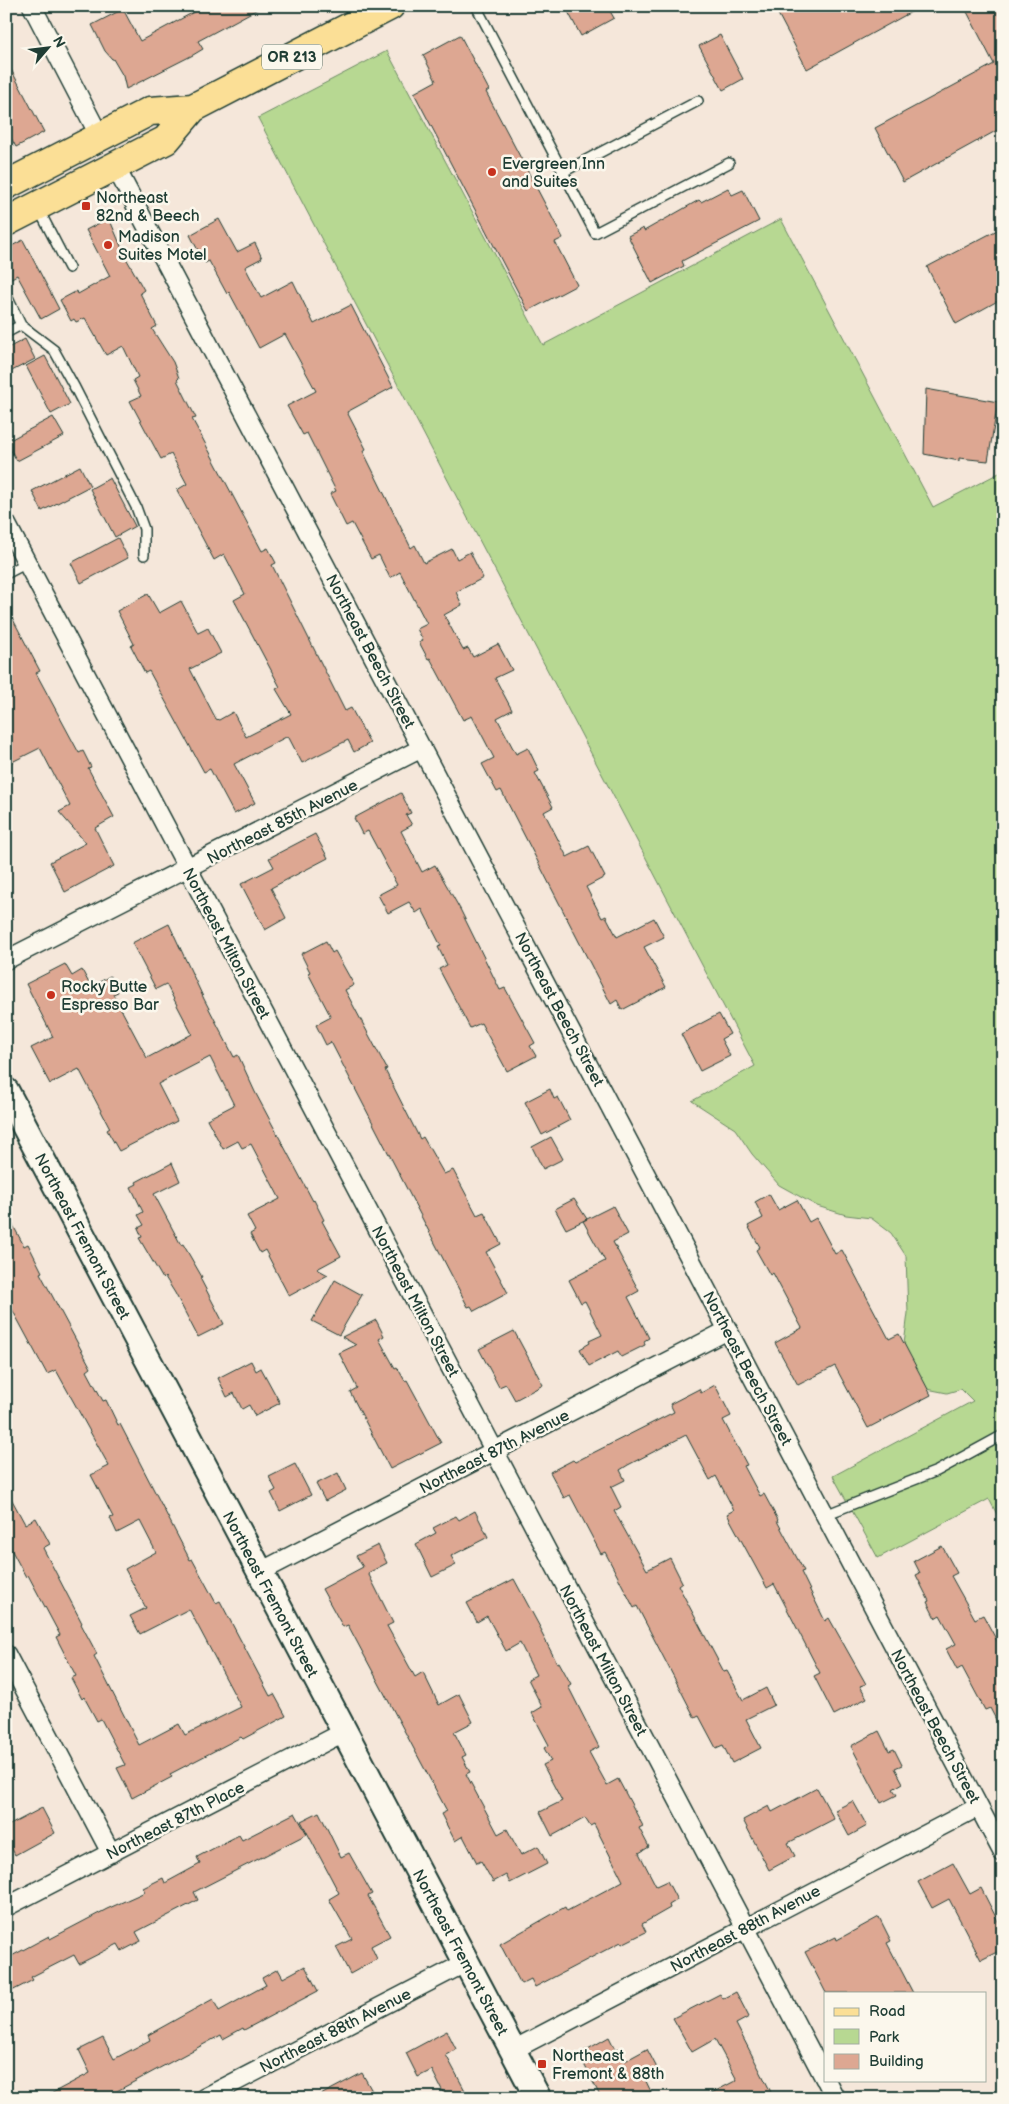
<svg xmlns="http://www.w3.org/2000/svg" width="1009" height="2104" font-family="'Balsamiq Sans',sans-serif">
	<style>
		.green { fill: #b7d892; stroke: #6b8a63 }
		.building { fill: #dda792; stroke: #1f3d34 }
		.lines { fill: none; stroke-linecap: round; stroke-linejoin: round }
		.lane-casing { stroke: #1f3d34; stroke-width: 12 }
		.street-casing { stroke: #1f3d34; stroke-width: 21 }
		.secondary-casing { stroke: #1f3d34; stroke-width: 29 }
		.primary-casing { stroke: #1f3d34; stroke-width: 31 }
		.lane { stroke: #fbf7ec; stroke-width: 9 }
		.street { stroke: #fbf7ec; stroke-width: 18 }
		.secondary { stroke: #fbf7ec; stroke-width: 25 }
		.primary { stroke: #fbdf96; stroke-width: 28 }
		.poi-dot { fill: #c8321e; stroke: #fbf7ec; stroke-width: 2 }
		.labels { text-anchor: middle; stroke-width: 5; stroke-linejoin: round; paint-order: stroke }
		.shield { fill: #fbf7ec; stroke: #61756b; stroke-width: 1 }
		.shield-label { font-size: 15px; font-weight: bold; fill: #1f3d34 }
		.poi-label { font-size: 16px; fill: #1f3d34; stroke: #fbf7ec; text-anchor: start }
		.street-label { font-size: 16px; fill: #1f3d34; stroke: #fbf7ec }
	</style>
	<rect width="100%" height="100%" fill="#f5e7da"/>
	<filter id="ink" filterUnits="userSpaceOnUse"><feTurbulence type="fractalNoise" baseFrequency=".02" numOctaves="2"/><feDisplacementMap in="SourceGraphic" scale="10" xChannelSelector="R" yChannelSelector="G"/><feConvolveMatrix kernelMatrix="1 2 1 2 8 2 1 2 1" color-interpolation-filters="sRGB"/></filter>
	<g filter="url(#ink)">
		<!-- green -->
		<path class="green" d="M387,51L543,345L781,219L933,507L1003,471V1526L989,1499L878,1558L833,1476L973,1401L961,1389L947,1393L922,1388L903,1352L908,1313L906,1256L891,1233L871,1218L846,1215L817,1206L779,1185L752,1154L735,1129L692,1101L755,1066L258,118Z"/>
		<!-- building -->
		<path class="building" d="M205,6H263L198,41L203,49L193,55L126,89L123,76L113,59H112L105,51L92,25L123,9L140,41Z
			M565,6H607L614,18L581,36Z
			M788,6H922L807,69L777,12Z
			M964,6H1003V127L903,182L875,128L994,64Z
			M460,35L489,90L486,92L563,238L555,242L577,285L528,311L414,93L436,81L423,55Z
			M720,35L743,79L723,90L699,46Z
			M6,60L44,132L16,147L6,129Z
			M728,188L732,195L743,190L759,221L682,261L684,266L652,283L628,236L643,228L644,231L699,200L701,202Z
			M109,218L126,258L144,290L140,293L157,326L152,329L173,362L179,378L177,380L196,418L192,419L197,428L262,551L268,548L276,563L272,565L345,711L351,708L370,743L354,752L348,740L302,763L288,736L234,764L255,803L234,814L210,769L204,772L149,671L145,673L131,646L134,644L117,611L148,594L159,613L181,601L198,633L208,628L221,653L190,669L216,719L219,720L233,712L246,737L291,714L276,689L280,687L234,600L245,594L224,554L214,560L177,490L187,484L171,454L161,459L130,401L141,396L133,380L138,377L123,346L106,355L85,318L76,322L74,319L71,321L60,300L77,291L78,294L110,276L86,230Z
			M219,219L237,252L255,243L262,258L245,267L261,298L293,281L314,324L351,305L393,387L347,412L366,449L363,451L411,548L415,545L424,563L452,549L457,559L470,552L483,578L456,592L462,605L444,615L463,650L468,648L473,657L498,644L512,670L495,678L512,710L497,718L516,754L528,748L539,771L535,773L553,807L544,812L567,857L589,846L605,877L586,887L602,918L606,916L617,937L654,918L664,937L644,947L666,987L622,1010L617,1000L611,1004L501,790L497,792L482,764L494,758L472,716L463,720L430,658L428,659L419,642L423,640L417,629L427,624L400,572L390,578L379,555L371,559L352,523L346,526L330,494L336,491L307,433L303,435L287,406L316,391L285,334L259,348L229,292L227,294L209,261L205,263L201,256L190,235Z
			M1003,227V298L956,324L927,267Z
			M23,240L59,309L41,319L17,275L6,281V249Z
			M25,339L35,359L6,374V349Z
			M45,356L70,404L51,414L26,366Z
			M926,389L998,402L988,461L959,458V461L924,454Z
			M53,417L64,436L17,461L6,442Z
			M80,466L90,486L42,511L32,491Z
			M110,478L135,526L115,537L90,489Z
			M118,538L128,558L81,583L71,563Z
			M6,606L40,671L36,673L79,753L83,751L91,767L88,768L114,817L95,828L114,866L65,892L50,862L86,843L59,812L70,806L40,748L6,765Z
			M401,793L411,813L406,815L412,825L401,831L422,872L435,865L460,909L500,990L505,988L535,1043L530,1046L536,1056L507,1071L481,1023L470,1028L439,969L447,965L438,947L441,946L422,909L416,913L409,902L388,913L378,895L397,885L368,831L362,834L354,818Z
			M315,834L328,858L271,888L286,918L265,930L241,884L274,867L269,858Z
			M169,924L204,999L234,1057L238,1055L255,1092L313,1201L314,1200L324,1220L322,1221L341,1256L317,1269L328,1275L289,1296L265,1250L260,1253L250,1234L255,1231L247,1216L280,1199L251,1144L242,1148L238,1141L223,1149L207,1119L234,1105L210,1057L158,1084L177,1121L119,1151L107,1130L110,1128L79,1069L50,1084L31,1048L53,1037L26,984L65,964L72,976L82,970L91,987L110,976L118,992L113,994L147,1058L192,1034L166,984L156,989L132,943Z
			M326,941L332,953L335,951L354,985L345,990L387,1069L385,1070L420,1139L423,1137L444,1174L453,1170L477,1215L484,1212L501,1244L486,1252L508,1293L474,1311L471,1306L468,1307L331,1042L326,1045L316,1025L331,1017L308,973L310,972L301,954Z
			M719,1014L730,1034L721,1039L730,1056L700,1071L681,1034Z
			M550,1089L554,1099L558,1097L570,1120L542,1135L525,1102Z
			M551,1137L563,1159L543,1169L532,1147Z
			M172,1163L180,1181L154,1194L181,1245L183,1244L202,1277L200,1278L224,1324L198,1337L175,1293L165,1277L163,1279L139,1238L142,1237L138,1228L144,1225L138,1215L143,1212L131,1187L137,1184L136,1182Z
			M769,1194L778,1210L797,1200L809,1222L816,1218L835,1254L842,1250L889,1339L899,1334L931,1395L868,1428L835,1366L798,1385L775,1343L802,1328L773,1273L770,1275L756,1250L760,1247L748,1226L763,1218L755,1202Z
			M574,1199L587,1219L566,1229L555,1209Z
			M613,1206L628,1234L613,1242L639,1291L628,1297L649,1338L644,1341L645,1345L621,1357L618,1351L589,1366L580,1349L590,1343L589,1341L602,1335L585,1301L581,1303L569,1280L605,1261L583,1221Z
			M6,1212L24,1246L28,1244L42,1272L40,1273L91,1368L87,1371L103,1401L106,1400L118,1425L120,1424L190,1560L192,1559L216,1603L220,1601L270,1696L274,1694L286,1716L243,1739L241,1737L170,1774L172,1777L132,1798L117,1768L125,1765L101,1719L97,1721L84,1697L82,1699L71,1678L76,1676L56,1637L60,1635L28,1575L26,1577L6,1540V1489L25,1524L36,1518L50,1544L43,1548L82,1623L81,1624L97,1654L94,1656L139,1745L179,1724L185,1735L241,1707L189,1609L140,1634L130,1616L146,1608L125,1569L156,1552L140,1521L117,1533L110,1518L113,1517L91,1475L109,1466L56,1370L47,1374L6,1298Z
			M335,1280L362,1295L339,1335L312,1321Z
			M376,1320L384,1336L379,1339L395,1368L397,1367L405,1381L407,1380L441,1443L390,1469L350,1392L357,1388L339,1353L356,1345L342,1337Z
			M514,1331L543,1385L515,1400L506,1384L499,1387L479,1349Z
			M251,1361L256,1371L261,1368L280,1403L255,1416L249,1405L242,1409L234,1393L227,1397L218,1378Z
			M715,1385L731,1416L723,1420L747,1465L744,1466L760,1496L764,1494L778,1520L777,1521L804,1571L801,1572L825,1621L829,1618L866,1684L860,1686L867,1698L834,1715L814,1676L820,1673L783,1601L774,1584L767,1588L727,1514L734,1510L716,1476L710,1480L686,1435L628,1465L620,1470L625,1480L611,1487L621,1507L614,1511L647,1570L670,1558L682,1582L678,1585L724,1672L727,1671L743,1700L766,1688L774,1705L746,1719L761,1748L732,1763L723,1745L716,1748L699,1716L695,1718L637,1606L634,1608L605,1552L601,1554L570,1495L564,1498L550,1472L573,1460L575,1462L674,1412L670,1404L699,1389L701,1393Z
			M295,1464L311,1495L280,1511L271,1493L276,1490L269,1477Z
			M338,1473L346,1490L325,1501L316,1484Z
			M475,1511L488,1537L451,1556L456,1565L432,1577L416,1544L436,1533L433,1528L456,1516L459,1520Z
			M378,1545L387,1563L368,1573L393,1623L387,1626L415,1677L423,1672L439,1705L459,1694L473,1722L454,1732L466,1755L462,1757L470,1772L466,1774L498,1834L507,1829L521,1855L538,1846L547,1864L510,1883L506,1875L493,1882L481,1861L477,1863L463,1836L455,1841L441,1814L447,1811L348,1625L343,1627L322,1589L363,1567L356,1556Z
			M942,1546L957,1573L951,1576L975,1619L983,1615L1003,1652V1733L990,1708L985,1710L962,1667L957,1670L946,1649L956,1644L940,1615L935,1618L927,1602L929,1601L916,1575L920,1573L914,1561Z
			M514,1579L542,1631L541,1632L557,1663L559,1662L571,1684L568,1686L599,1747L589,1752L607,1785L618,1779L643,1826L639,1828L649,1847L639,1853L656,1886L667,1881L677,1900L669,1905L670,1908L642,1924L646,1932L622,1944L621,1942L535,1987L531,1979L521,1984L500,1944L565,1907L567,1911L623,1881L594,1824L590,1826L585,1818L552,1836L540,1812L562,1801L543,1765L551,1761L544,1748L549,1745L532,1713L542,1707L528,1679L536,1675L520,1643L506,1651L487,1616L477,1622L467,1603Z
			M879,1731L889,1751L894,1749L902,1765L895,1768L903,1783L893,1789L897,1795L881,1803L851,1746Z
			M817,1788L834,1819L788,1843L795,1856L769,1870L743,1820L769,1806L772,1812Z
			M853,1801L867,1826L849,1836L835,1810Z
			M42,1808L55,1833L15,1855L6,1837V1827Z
			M319,1812L341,1857L349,1853L372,1894L368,1896L390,1936L371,1946L377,1959L350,1974L336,1947L352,1939L329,1899L339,1893L301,1821Z
			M295,1813L307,1834L194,1892L198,1900L136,1932L141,1941L122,1951L118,1944L79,1964L74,1955L31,1977L33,1980L6,1994V1959L49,1936L50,1939L107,1909L145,1892L143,1888L163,1878L165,1883L200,1864L197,1857L239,1835L242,1840Z
			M953,1863L970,1894L981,1888L1003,1931V1949L981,1960L949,1899L932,1908L918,1882Z
			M879,1917L891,1941L887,1943L913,1993H826L805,1952L836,1937L837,1940Z
			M305,1966L318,1991L244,2030L243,2028L223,2039L221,2035L104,2098H43L90,2073L79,2050L103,2038L114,2059L150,2040L148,2035L213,1999L219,2011L266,1985L262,1978L278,1969L283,1978Z
			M736,1992L749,2017L736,2024L774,2098H702L737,2080L715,2039L692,2052L673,2018L720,1994L723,1999Z
			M447,2031L456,2049L446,2055L469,2098H446L432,2070L418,2077L406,2053Z
			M609,2037L615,2049L618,2048L625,2061L647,2049L657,2068L643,2075L654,2098H601L579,2054Z
			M362,2073L376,2098H315Z"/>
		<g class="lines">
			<defs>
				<path id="lane" d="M476,6L595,233L729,163
					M563,172L698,101
					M38,208L69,268
					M6,294L21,325L54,350L75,388L136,507L144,529V555
					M6,333L21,325
					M6,574L27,563
					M825,1515L937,1471L1003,1435"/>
				<path id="street" d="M32,6L100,137
					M115,166L1003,1853
					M6,523L825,2079
					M6,960L422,748
					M260,1572L728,1330
					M6,1654L111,1853
					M6,1907L344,1732
					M513,2050L978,1807
					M826,2080L835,2098
					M204,2098L467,1962"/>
				<path id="secondary" d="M6,1091L538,2098"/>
				<path id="primary" d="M6,185L150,111L193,108
					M6,222L166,140L193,108L390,6"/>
			</defs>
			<!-- lane casing -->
			<use href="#lane" class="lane-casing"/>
			<!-- street casing -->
			<use href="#street" class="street-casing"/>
			<!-- secondary casing -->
			<use href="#secondary" class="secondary-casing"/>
			<!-- primary casing -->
			<use href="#primary" class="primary-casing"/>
			<!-- lane -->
			<use href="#lane" class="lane"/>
			<!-- street -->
			<use href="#street" class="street"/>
			<!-- secondary -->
			<use href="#secondary" class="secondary"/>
			<!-- primary -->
			<use href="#primary" class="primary"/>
		</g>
	</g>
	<!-- markers -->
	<g class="poi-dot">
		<circle cx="492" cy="172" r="5"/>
		<rect x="81" y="201" width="10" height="10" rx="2.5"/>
		<circle cx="108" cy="245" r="5"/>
		<circle cx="51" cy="995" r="5"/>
		<rect x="537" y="2059" width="10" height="10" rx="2.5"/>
	</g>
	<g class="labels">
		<!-- shield labels -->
		<rect class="shield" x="262" y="44.5" width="60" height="25" rx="4"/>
		<g class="shield-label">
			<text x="292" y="62">OR 213</text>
		</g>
		<!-- poi labels -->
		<g class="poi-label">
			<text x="502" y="169">Evergreen Inn<tspan x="502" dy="18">and Suites</tspan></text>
			<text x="96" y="203">Northeast<tspan x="96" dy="18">82nd &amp; Beech</tspan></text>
			<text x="118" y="242">Madison<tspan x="118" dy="18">Suites Motel</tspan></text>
			<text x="61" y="992">Rocky Butte<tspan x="61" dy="18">Espresso Bar</tspan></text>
			<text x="552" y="2061">Northeast<tspan x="552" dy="18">Fremont &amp; 88th</tspan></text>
		</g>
		<!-- street labels -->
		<g class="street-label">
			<text transform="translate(371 651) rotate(62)" y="6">Northeast Beech Street</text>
			<text transform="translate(282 821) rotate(-27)" y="6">Northeast 85th Avenue</text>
			<text transform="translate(227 943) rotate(62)" y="6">Northeast Milton Street</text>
			<text transform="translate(560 1009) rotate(62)" y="6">Northeast Beech Street</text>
			<text transform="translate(83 1236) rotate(62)" y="6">Northeast Fremont Street</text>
			<text transform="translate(416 1301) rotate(62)" y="6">Northeast Milton Street</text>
			<text transform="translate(748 1368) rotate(62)" y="6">Northeast Beech Street</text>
			<text transform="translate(494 1451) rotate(-27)" y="6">Northeast 87th Avenue</text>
			<text transform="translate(271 1594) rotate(62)" y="6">Northeast Fremont Street</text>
			<text transform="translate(604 1660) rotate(62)" y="6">Northeast Milton Street</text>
			<text transform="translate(936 1726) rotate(62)" y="6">Northeast Beech Street</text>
			<text transform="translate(175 1820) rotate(-27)" y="6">Northeast 87th Place</text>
			<text transform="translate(745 1928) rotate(-28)" y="6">Northeast 88th Avenue</text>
			<text transform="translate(461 1952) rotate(62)" y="6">Northeast Fremont Street</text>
			<text transform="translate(335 2030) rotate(-27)" y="6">Northeast 88th Avenue</text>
		</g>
	</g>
	<!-- margin -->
	<rect width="1009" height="2104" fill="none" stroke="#fbf7ec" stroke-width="25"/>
	<rect x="12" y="12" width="984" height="2079" fill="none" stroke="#1f3d34" stroke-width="2" filter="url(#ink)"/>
	<!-- legend -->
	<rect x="824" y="1992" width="162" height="90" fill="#fbf7ec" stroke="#a3ada2"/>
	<rect x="834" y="2008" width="25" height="8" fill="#fbdf96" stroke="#a3ada2"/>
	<text x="869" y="2016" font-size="15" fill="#1f3d34">Road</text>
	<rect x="834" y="2029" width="25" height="15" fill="#b7d892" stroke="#a3ada2"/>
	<text x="869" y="2042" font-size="15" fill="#1f3d34">Park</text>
	<rect x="834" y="2054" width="25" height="15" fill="#dda792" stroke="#a3ada2"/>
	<text x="869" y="2066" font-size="15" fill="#1f3d34">Building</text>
	<!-- north arrow -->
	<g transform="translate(48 48) rotate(62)" stroke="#fbf7ec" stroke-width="4" paint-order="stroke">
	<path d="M0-4L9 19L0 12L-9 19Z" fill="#1f3d34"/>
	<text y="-8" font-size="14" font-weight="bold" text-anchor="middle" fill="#1f3d34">N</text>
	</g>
</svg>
